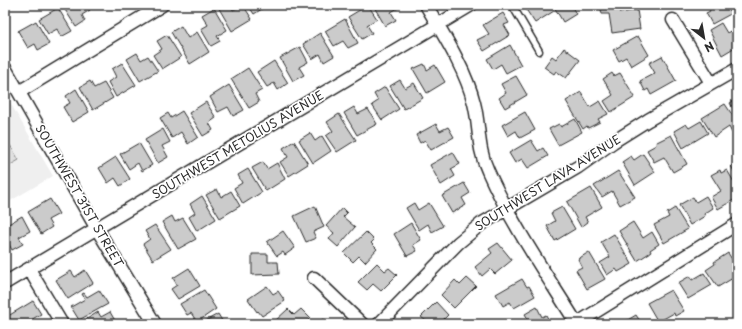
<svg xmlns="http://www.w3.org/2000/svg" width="742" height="329" font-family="'Playpen Sans',sans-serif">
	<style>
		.built { fill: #efefef }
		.green { fill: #e0e0e0; stroke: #868686 }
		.building { fill: #cbcbcb; stroke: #2b2b2b }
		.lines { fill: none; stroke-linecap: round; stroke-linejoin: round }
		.service-casing { stroke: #2b2b2b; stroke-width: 9 }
		.minor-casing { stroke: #2b2b2b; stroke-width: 15 }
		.service { stroke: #fff; stroke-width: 6 }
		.minor { stroke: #fff; stroke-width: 12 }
		.labels { text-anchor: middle; stroke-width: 3.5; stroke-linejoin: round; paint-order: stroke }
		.street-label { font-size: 12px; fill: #2b2b2b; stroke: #fff }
	</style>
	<rect width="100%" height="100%" fill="#fff"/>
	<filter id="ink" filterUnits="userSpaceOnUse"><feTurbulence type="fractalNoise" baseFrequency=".025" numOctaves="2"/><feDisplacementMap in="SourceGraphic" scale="8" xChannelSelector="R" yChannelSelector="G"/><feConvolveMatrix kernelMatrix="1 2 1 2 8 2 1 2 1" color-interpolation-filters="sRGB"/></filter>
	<g filter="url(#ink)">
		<!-- built -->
		<path class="built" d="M5,94L53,176L5,204Z"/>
		<!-- green -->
		<path class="green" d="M5,137L19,160L5,168Z"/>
		<!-- building -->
		<path class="building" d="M62,5H86L90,10L82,15L85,21L76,27Z
			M217,5H231L233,10L243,5L252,19L232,31Z
			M248,5H268L254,14Z
			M368,5L377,19L367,25L372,33L362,39L348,17Z
			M373,5H399L400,7L391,12L396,20L385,26Z
			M523,5H550L554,11L535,23Z
			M553,5H571L576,14L563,22Z
			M600,5H619L620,13L637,10L640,29L612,33L609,14H602Z
			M707,5H733L736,11L712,24L706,13L710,11Z
			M58,8L72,31L61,37L57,29L48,34L39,19Z
			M214,8L227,30L217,36L220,41L211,46L201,29L208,25L202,15Z
			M503,13L509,23L504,25L510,35L484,51L477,40L489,34L483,25Z
			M345,19L358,43L348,48L343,41L334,46L325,31Z
			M36,21L49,44L38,50L35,44L28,48L18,31Z
			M721,23L727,33L737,27V46L722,55L709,30Z
			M181,26L188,38L197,32L209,52L190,64L171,32Z
			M320,33L334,56L324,62L320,54L312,59L303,44Z
			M167,35L181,57L162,69L153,55L162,49L157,41Z
			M638,36L649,55L631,66L626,57L619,61L613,50Z
			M510,45L521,65L506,73L501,64L493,69L487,59Z
			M300,47L308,62L299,67L304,75L293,81L280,58Z
			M564,48L580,60L566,78L556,71L554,74L544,67L552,56L556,59Z
			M137,53L141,60L148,56L158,71L140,81L127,59Z
			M662,56L676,81L651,95L648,89L645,91L640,81L655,73L649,63Z
			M274,61L288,83L278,90L274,83L267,87L257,72Z
			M122,63L136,85L116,97L108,82L116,77L112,69Z
			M424,64L427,70L435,65L445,82L427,93L413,69Z
			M248,68L262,90L255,94L259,102L249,108L231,79Z
			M612,73L614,76L620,73L635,97L611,112L604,101L613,95L603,79Z
			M516,76L527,95L505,108L499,98L506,93L501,84Z
			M400,80L405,88L414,83L423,98L404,109L390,86Z
			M90,81L94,88L104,83L113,98L93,110L80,87Z
			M229,85L244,110L233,116L228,107L218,112L210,97Z
			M385,87L399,109L382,120L372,105L378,101L374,94Z
			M76,89L89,112L72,122L63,107L70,103L66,96Z
			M581,92L590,107L600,101L608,114L598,119L600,122L588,128L587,126L583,129L566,101Z
			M737,99V115L730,103Z
			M206,102L216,118L209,123L213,130L203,136L189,113Z
			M725,104L737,122V130L732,133L729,127L714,137L702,118Z
			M354,107L358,114L368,109L377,124L357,135L344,113Z
			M182,111L198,137L188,144L181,132L172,138L160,118L168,113L171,118Z
			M525,112L535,130L520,138L516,131L508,136L502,125Z
			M339,114L356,140L337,152L326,136L333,131L327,122Z
			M575,119L582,132L558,145L549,129L559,124L561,127Z
			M701,121L708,133L683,148L674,131L686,124L689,128Z
			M436,124L440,131L448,127L454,137L431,150L425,140L420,143L416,135Z
			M163,129L170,142L162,146L168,157L158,163L145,140Z
			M310,133L315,141L322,136L331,151L313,163L299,140Z
			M671,135L687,164L673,172L664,157L654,162L647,150L656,145L655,143Z
			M531,140L538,151L543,148L548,156L528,168L522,159L515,163L509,153Z
			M294,141L308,164L289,176L280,162L288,157L283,148Z
			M139,143L152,165L142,171L138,163L129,169L120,154Z
			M453,152L460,164L451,169L455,176L441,185L430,165Z
			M643,154L655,172L635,185L622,162L631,156L634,160Z
			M116,157L130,179L120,186L115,178L108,183L99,168Z
			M263,162L267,169L277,163L285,179L266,191L252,168Z
			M737,162V177L731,166Z
			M248,169L262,192L243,204L234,188L242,183L238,175Z
			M720,170L721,173L727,170L737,187V198L718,209L711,197L721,191L711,175Z
			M618,171L635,197L620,205L612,191L602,197L594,186Z
			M464,183L470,193L462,198L466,205L452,213L442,196Z
			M591,188L602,207L585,217L588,222L581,227L567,202Z
			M217,189L221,197L231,191L240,206L220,218L206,195Z
			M202,196L216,219L197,231L189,217L195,213L190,204Z
			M706,196L713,208L704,214L705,216L690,225L679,205L693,197L696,202Z
			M50,199L59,214L48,220L52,227L41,234L28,212Z
			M414,203L418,210L429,203L443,226L432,232L428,224L419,230L406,208Z
			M315,206L324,227L313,232L316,238L306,242L294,216Z
			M562,207L575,229L555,241L547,226L555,221L551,213Z
			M342,208L347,213L343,217L355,227L338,247L329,239L334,233L326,226Z
			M675,208L688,229L664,243L654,225L669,217L667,213Z
			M22,216L30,231L19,237L23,244L12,250L5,237V226Z
			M172,216L175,222L183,218L196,239L178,249L162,222Z
			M633,222L643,238L652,232L659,244L650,250L651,252L637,261L619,231Z
			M411,223L421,240L413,245L417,251L407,256L394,234Z
			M155,225L171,249L153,260L143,244L150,239L145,231Z
			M283,231L295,248L285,255L283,252L277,256L267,242Z
			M366,232L374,240L371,243L377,249L365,262L359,256L353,262L344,253Z
			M614,234L632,264L618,272L616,269L607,275L600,263L610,257L601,242Z
			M498,243L512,260L495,274L490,269L482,276L475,267L492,253L489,249Z
			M589,252L605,279L587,289L576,270L582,267L578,259Z
			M728,253L737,267V283H736L733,278L718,287L706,270L715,264L714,262Z
			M252,254H268V262H278L279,274L252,275Z
			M377,263L385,271L389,268L397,275L381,291L373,284L367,290L358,282Z
			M189,268L200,286L178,299L171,289L177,285L173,278Z
			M85,270L93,283L68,299L56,280L71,271L75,277Z
			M704,273L712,285L688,299L678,283L690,276L692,280Z
			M467,278L476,286L454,308L441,295L455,280L460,285Z
			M522,279L527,287L529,286L535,296L514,308L510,302L503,306L496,294Z
			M267,286L273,294L278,291L285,301L262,316L258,311L257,312L248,299Z
			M99,290L108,304L79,320L71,307L85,299L82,294L84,293L87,297Z
			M204,290L216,309L197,322L191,313L187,315L180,304Z
			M671,290L684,311L675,316L674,313L658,322L647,303Z
			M33,301L41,314L24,324H13L8,316Z
			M436,302L448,315L439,324H423L426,321L421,317Z
			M537,307L542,317L546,315L551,324H531L525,314Z
			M288,309L294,315L301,309L310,318L304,324H278L275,321Z
			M98,312L101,317L110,312L117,324H83L82,322Z
			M218,314L224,324H200Z
			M636,315L642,324H621Z
			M323,319L327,324H317Z"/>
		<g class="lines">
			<defs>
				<path id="service" d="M512,5L539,51"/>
				<path id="minor" d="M426,5C443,34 466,70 474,103C480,126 477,148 488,171C512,225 546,274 577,324
					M673,20L711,83
					M5,68L97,229L155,324
					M19,92L162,5
					M29,269L62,324
					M314,278L362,324
					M5,283L471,5
					M379,324L458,243L481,224L578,167L613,142L648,120L737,69
					M576,324L737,224"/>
			</defs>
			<!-- service casing -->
			<use href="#service" class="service-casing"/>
			<!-- minor casing -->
			<use href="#minor" class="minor-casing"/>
			<!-- service -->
			<use href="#service" class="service"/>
			<!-- minor -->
			<use href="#minor" class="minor"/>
		</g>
	</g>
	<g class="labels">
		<!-- street labels -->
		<g class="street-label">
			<text transform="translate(238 145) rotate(-31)" y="4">SOUTHWEST METOLIUS AVENUE</text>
			<text transform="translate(548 183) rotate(-32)" y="4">SOUTHWEST LAVA AVENUE</text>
			<text transform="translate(79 196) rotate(60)" y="4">SOUTHWEST 31ST STREET</text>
		</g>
	</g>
	<!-- margin -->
	<rect width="742" height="329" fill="none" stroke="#fff" stroke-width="20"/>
	<rect x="10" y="10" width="722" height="309" fill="none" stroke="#2b2b2b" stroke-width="1.5" filter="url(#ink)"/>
	<!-- north arrow -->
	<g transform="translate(704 38) rotate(149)" stroke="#ffffff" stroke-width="3" paint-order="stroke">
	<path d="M0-3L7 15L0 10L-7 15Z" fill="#2b2b2b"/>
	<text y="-6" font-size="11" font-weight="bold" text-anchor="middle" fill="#2b2b2b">N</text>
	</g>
</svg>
